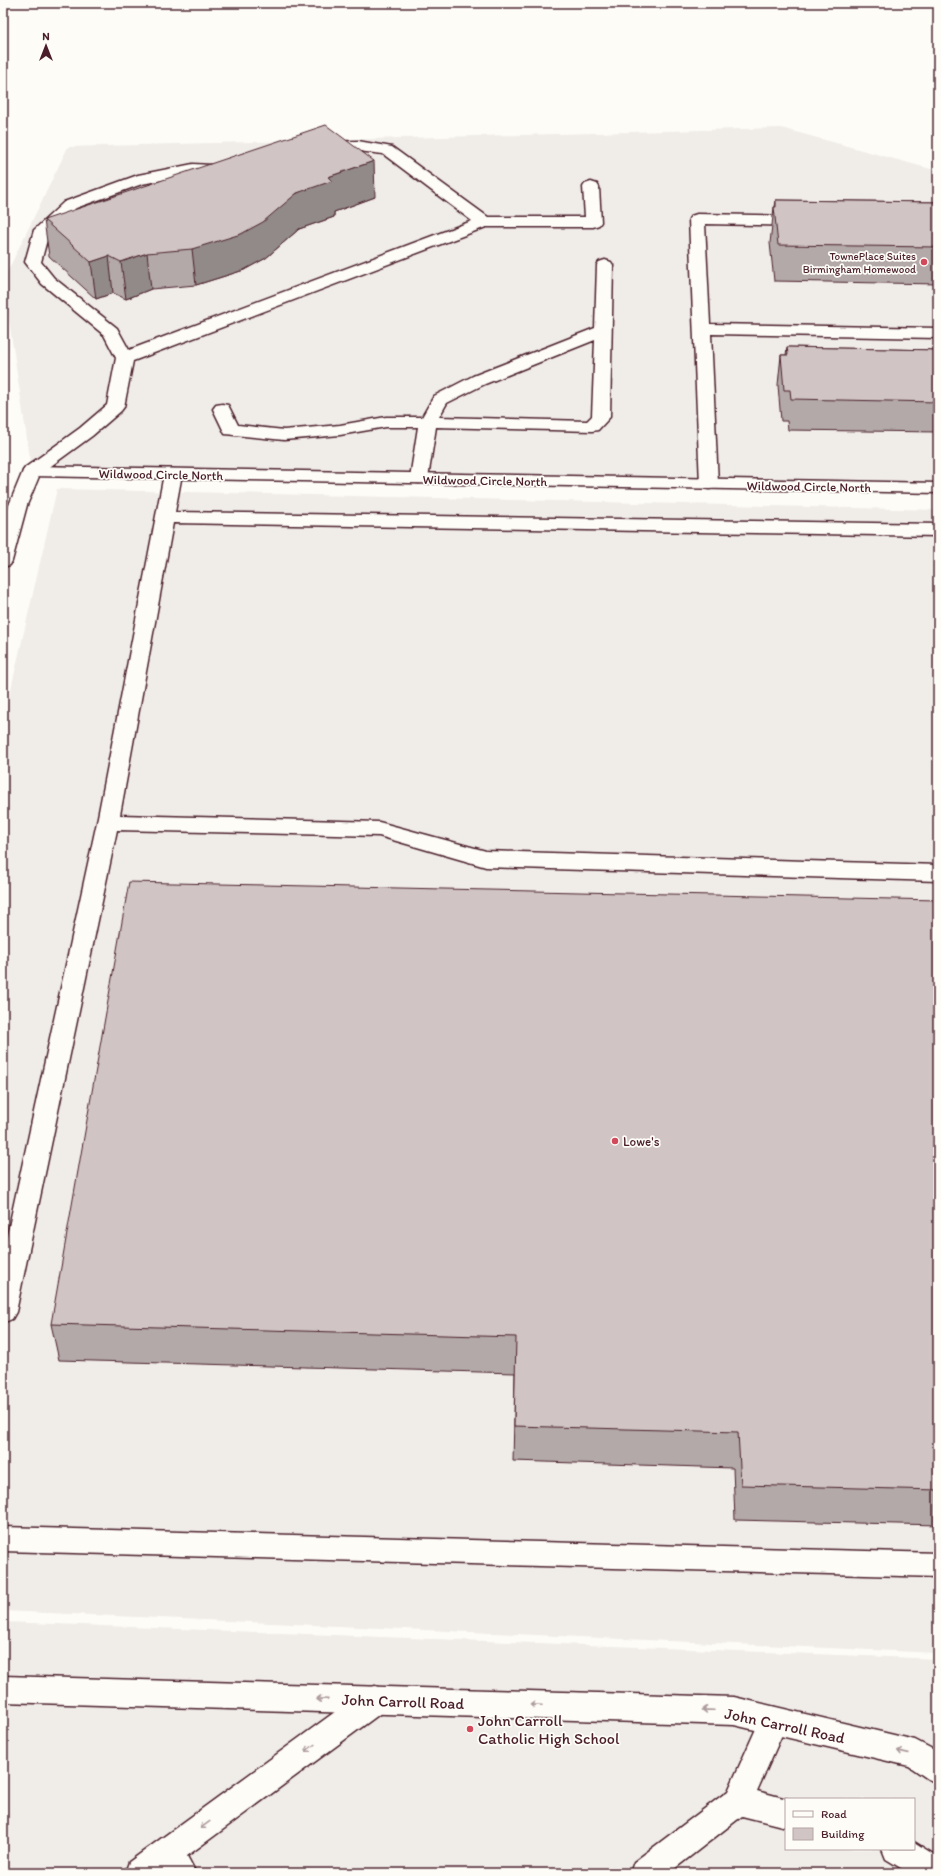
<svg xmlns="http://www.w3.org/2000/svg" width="941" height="1876" font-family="Itim,sans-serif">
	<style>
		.built { fill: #f0ece8; fill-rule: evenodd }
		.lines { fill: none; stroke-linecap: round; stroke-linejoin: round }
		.service-casing { stroke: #4a1f2b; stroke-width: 3 }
		.minor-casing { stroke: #4a1f2b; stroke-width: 3 }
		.service { fill: #fdfcf7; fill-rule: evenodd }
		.minor { fill: #fdfcf7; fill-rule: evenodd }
		.wall { fill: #b3a9a9; stroke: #4a1f2b }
		.shaded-wall { fill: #928a89; stroke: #4a1f2b }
		.building { fill: #d0c5c4; stroke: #4a1f2b }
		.oneway { stroke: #ac999b }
		.poi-dot { fill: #d1495b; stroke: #fdfcf7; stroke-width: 1.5 }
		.labels { text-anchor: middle; stroke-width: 3.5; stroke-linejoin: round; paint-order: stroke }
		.far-poi-label { font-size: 11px; fill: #4a1f2b; stroke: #fdfcf7; text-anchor: end }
		.street-label { font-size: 13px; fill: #4a1f2b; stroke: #fdfcf7 }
		.poi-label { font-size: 13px; fill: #4a1f2b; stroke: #fdfcf7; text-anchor: start }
		.near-street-label { font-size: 16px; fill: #4a1f2b; stroke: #fdfcf7 }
		.near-poi-label { font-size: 16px; fill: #4a1f2b; stroke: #fdfcf7; text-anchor: start }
	</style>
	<rect width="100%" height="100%" fill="#fdfcf7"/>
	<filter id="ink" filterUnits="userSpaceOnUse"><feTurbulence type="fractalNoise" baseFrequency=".025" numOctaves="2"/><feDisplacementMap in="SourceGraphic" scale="8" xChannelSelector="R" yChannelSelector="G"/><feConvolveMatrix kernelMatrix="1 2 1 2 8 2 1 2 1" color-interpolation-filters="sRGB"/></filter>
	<g filter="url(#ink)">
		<!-- built -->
		<path class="built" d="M781,128L938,171V488L32,471L3,281L68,147Z
			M57,489L938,510V1653L3,1611V724Z
			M3,1622L938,1659V1873H3ZM786,1799H914V1849H786Z"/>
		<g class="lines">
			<defs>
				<path id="service" d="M358,141L392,147L488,217H585L583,187L585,184L591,182L597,184L599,187L601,222L599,225L593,227H486L133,361L124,407L121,411L92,436L40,474L27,505L12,561L10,565L3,567V527L9,505L23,471L26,467L80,428L107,405L116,358L104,335L42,284L25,262L34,230L64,202L138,175L193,164L230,166L233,169L230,172L193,174L142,184L76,208L49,232L41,262L54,278L117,328L129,350L472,221L383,154L358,151L324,152L319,150L316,147L319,144L324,142Z
					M697,214L803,216L809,218L811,221L809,224L803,226L705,224L710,324L938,328V338L711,334L718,484L715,488L709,489L703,488L700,484L689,219L691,216Z
					M605,260L611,262L613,265L610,417L598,430L592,431L436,427L428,478L425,482L419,483L413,482L410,478L418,427H386L340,435L284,440L225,434L213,409L216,405L222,404L228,405L238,425L284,430L340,425L386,417H422L434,396L473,376L595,328L597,265L599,262ZM595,340L592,416L587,421L439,417L447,403L485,384Z
					M173,469L179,470L182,474L175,512L938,524V536L173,523L120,815L379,822L486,851L938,865V881L486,867L379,836L117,830L16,1312L12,1319L3,1323V1254L97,822L164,474L167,470Z
					M3,1527L938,1553V1577L3,1551Z
					M375,1686L385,1690L389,1700L385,1710L187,1856L196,1873H125L129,1862L365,1690Z
					M774,1707L784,1711L788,1721L757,1791L787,1799L786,1827L742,1816L669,1873H630L634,1862L728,1791L764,1711Z
					M914,1842L938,1857V1873H909L886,1859L882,1849H914Z"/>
				<path id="minor" d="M32,466L938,483V493L32,476L26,475L23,471L26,467Z
					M3,1676L734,1697L915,1740L938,1752V1783L928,1779L909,1766L734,1725L3,1702Z"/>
			</defs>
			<!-- service casing -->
			<use href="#service" class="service-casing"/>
			<!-- minor casing -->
			<use href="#minor" class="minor-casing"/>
			<!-- service -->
			<use href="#service" class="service"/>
			<!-- minor -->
			<use href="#minor" class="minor"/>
		</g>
		<!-- wall -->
		<path class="wall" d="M375,197L334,212V217L299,229L266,258L244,270L196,285L151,289L126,299L113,293L96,299L49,256L44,220Z
			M776,200L938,202V284L774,281L770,243L774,207H775Z
			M787,347L938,350V432L788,430L787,421H781L778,385L781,355H786Z
			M938,900V1525L735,1520L733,1468L513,1461L515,1373L59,1360L51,1324Z"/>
		<!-- shaded-wall -->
		<path class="shaded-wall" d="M374,161L375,197L334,212V217L299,229L266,258L244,270L196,285L192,249L328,177Z
			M147,253L151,289L126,299L121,262Z
			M109,256L113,293L96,299L91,262Z"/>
		<!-- building -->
		<path class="building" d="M326,125L374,161L328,177L332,181L297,193L263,222L241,234L192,249L147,253L121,262L109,256L91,262L44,220Z
			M776,200L938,202V247L778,245L774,207H776Z
			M787,347L938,350V402L791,399L790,390H784L781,355H788Z
			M129,882L938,900V1490L741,1485L738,1432L514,1426L516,1337L51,1324Z"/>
		<!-- one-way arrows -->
		<defs><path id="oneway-shaft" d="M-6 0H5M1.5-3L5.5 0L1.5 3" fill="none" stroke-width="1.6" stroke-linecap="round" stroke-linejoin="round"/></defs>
		<g class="oneway">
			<use href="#oneway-shaft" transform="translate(322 1699) rotate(-178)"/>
			<use href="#oneway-shaft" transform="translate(536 1705) rotate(-178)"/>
			<use href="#oneway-shaft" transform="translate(708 1710) rotate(-178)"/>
			<use href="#oneway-shaft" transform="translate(310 1748) rotate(144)"/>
			<use href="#oneway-shaft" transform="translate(903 1752) rotate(-167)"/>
			<use href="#oneway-shaft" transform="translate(205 1825) rotate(144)"/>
		</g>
	</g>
	<!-- markers -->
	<g class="poi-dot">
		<circle cx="924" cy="262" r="4"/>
		<circle cx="615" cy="1141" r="4"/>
		<circle cx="470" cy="1729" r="4"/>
	</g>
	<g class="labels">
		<!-- far-poi labels -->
		<g class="far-poi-label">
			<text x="916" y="260">TownePlace Suites<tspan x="916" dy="13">Birmingham Homewood</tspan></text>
		</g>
		<!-- street labels -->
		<g class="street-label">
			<text transform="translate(161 474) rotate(1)" y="5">Wildwood Circle North</text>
			<text transform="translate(485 480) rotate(1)" y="5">Wildwood Circle North</text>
			<text transform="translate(809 486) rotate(1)" y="5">Wildwood Circle North</text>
		</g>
		<!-- poi labels -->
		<g class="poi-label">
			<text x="623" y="1146">Lowe's</text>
		</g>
		<!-- near-street labels -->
		<g class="near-street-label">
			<text transform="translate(403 1701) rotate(2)" y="6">John Carroll Road</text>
			<text transform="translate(785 1725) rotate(12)" y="6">John Carroll Road</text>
		</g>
		<!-- near-poi labels -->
		<g class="near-poi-label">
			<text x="478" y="1726">John Carroll<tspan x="478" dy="18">Catholic High School</tspan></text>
		</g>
	</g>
	<!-- margin -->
	<rect width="941" height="1876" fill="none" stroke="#fdfcf7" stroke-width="16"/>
	<rect x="8" y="8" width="925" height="1860" fill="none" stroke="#4a1f2b" stroke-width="1.5" filter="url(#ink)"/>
	<!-- legend -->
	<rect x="785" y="1798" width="130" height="52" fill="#fdfcf7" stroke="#b5a4a5"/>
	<rect x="793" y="1811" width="20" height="6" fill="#fdfcf7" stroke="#b5a4a5"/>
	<text x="821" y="1818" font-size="12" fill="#4a1f2b">Road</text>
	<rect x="793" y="1828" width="20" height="12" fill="#d0c5c4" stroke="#b5a4a5"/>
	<text x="821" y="1838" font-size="12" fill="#4a1f2b">Building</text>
	<!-- north arrow -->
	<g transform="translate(46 46)" stroke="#fdfcf7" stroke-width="3" paint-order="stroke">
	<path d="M0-3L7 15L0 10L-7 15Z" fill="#4a1f2b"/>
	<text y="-6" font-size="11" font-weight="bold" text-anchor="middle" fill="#4a1f2b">N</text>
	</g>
</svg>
